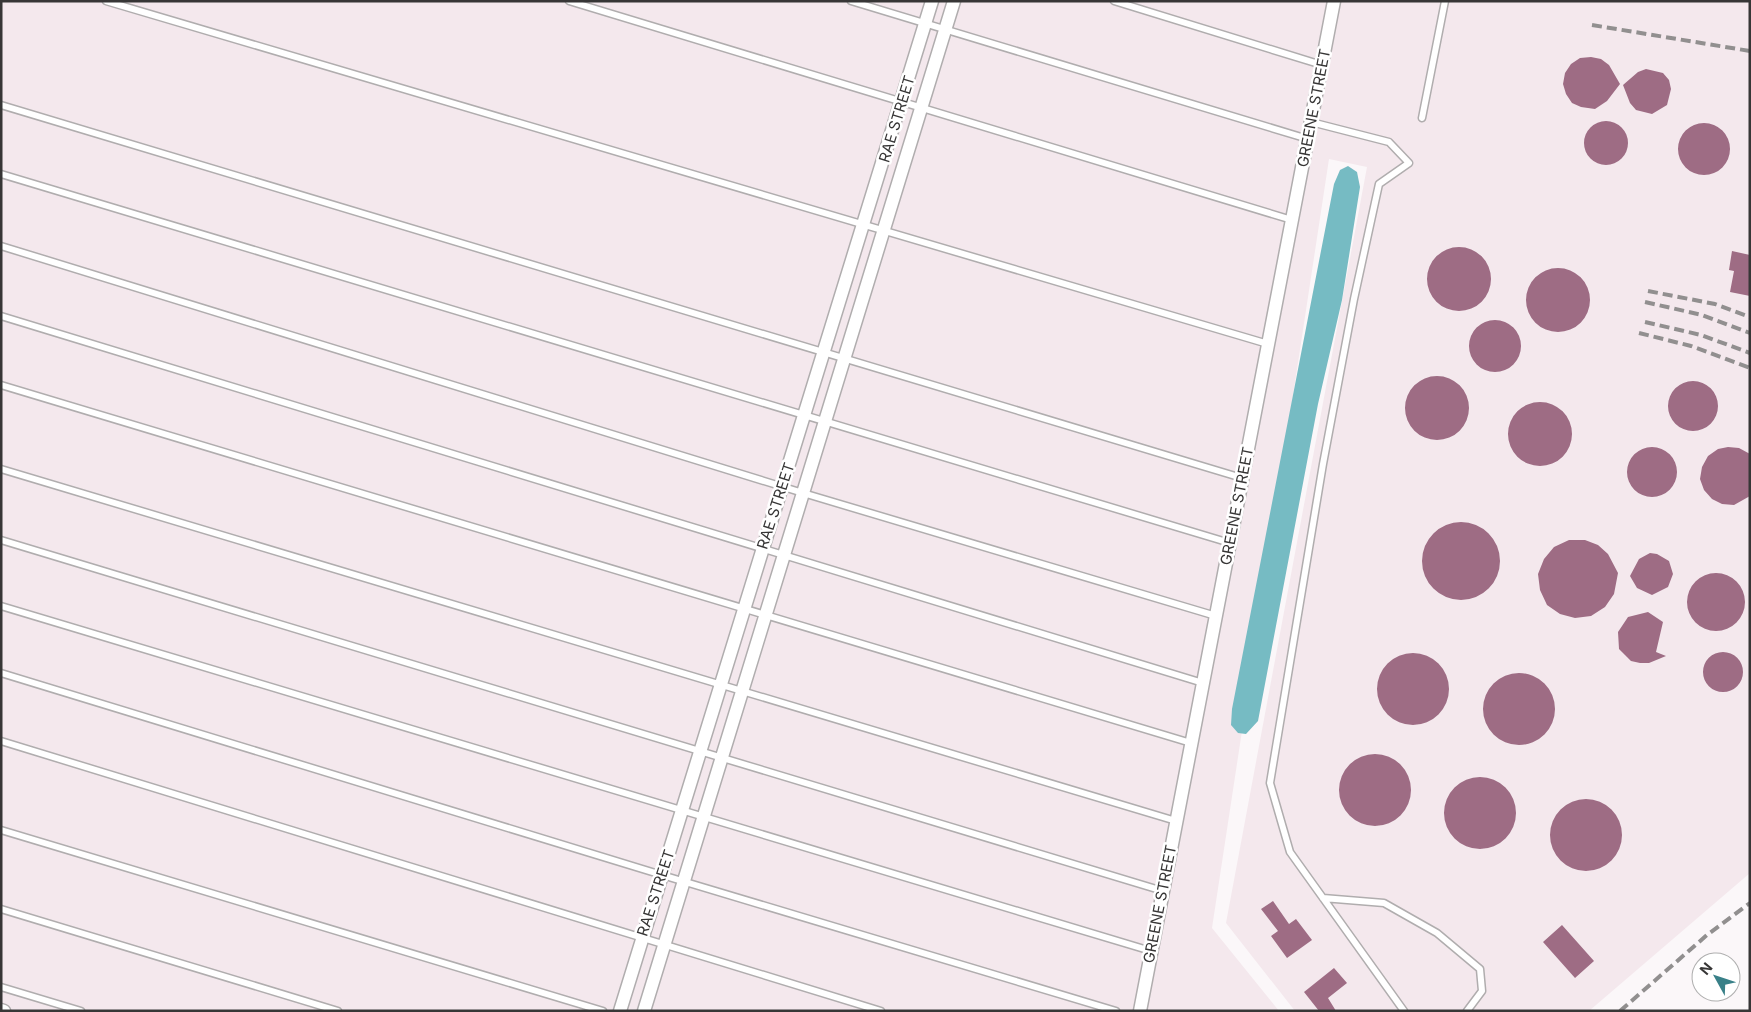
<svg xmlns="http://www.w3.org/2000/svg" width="1751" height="1012" font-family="Inter,sans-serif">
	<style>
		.built { fill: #f4e8ed }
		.water { fill: #76bbc3 }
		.building { fill: #9e6c84 }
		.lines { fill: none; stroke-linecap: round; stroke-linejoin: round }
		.service-casing { stroke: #b0adae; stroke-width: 9 }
		.minor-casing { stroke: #b0adae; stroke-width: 15 }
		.service { stroke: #fff; stroke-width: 6 }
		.minor { stroke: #fff; stroke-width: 12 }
		.rail { stroke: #918f8f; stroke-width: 4; stroke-dasharray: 10 5; stroke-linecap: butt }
		.labels { text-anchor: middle; stroke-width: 5; stroke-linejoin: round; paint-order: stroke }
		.street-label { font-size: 15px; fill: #373636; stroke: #fff }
	</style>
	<rect width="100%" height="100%" fill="#fbf7f9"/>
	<!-- built -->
	<path class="built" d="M1,1H1750V873L1589,1011H1295L1226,923L1367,167L1329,159L1212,928L1279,1011H1Z"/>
	<!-- water -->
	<path class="water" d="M1348,166L1357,172L1360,187L1342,300L1318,404L1258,721L1246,734L1238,733L1231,725L1232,709L1334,184L1340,170Z"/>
	<!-- building -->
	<path class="building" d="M1591,57L1601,59L1609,65L1620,84L1607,101L1595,109L1581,107L1572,103L1566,94L1563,84L1565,73L1571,64L1580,58Z
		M1646,69L1663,73L1669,80L1671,89L1667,105L1652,114L1636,110L1630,103L1623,85L1638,72Z
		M1584 143a22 22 0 1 1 44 0a22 22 0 1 1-44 0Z
		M1678 149a26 26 0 1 1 52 0a26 26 0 1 1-52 0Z
		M1427 279a32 32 0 1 1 64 0a32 32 0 1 1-64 0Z
		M1732,251L1750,255V296L1730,292L1734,271L1729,270Z
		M1526 300a32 32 0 1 1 64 0a32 32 0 1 1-64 0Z
		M1469 346a26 26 0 1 1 52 0a26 26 0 1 1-52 0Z
		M1405 408a32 32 0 1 1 64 0a32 32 0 1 1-64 0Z
		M1668 406a25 25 0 1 1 50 0a25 25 0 1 1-50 0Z
		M1508 434a32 32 0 1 1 64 0a32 32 0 1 1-64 0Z
		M1627 472a25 25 0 1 1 50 0a25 25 0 1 1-50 0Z
		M1728,447L1739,448L1750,454V496L1734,505L1722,504L1712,499L1704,490L1700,479L1702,467L1708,456L1718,449Z
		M1422 561a39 39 0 1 1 78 0a39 39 0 1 1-78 0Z
		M1569,540H1585L1598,545L1608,554L1618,573L1614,594L1605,607L1591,616L1575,618L1560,614L1547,605L1540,590L1538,574L1544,559L1554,547Z
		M1650,553L1657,554L1669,561L1673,574L1668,587L1652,595L1637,588L1630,576L1639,559Z
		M1687 602a29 29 0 1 1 58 0a29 29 0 1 1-58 0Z
		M1648,612L1663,622L1656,652L1666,656L1649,663H1640L1631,661L1619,649L1618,632L1628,617Z
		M1703 672a20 20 0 1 1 40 0a20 20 0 1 1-40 0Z
		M1377 689a36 36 0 1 1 72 0a36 36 0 1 1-72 0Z
		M1483 709a36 36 0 1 1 72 0a36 36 0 1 1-72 0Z
		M1339 790a36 36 0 1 1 72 0a36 36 0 1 1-72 0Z
		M1444 813a36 36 0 1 1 72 0a36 36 0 1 1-72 0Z
		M1550 835a36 36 0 1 1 72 0a36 36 0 1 1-72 0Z
		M1273,901L1289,924L1296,919L1312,940L1287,958L1271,936L1278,931L1261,909Z
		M1562,925L1594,961L1575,978L1543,942Z
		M1334,968L1347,983L1328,998L1336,1011H1319L1304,992Z"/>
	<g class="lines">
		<defs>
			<path id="service" d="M106,1L1268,344
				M569,1L1292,220
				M851,1L1308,139
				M1114,1L1322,65
				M1,105L1242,478
				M1422,118L1445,1
				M1311,122L1389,142L1409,163L1379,184L1354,299L1323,464L1270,783L1290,852L1404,1011
				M1,174L1230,543
				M1,246L803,493L1216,616
				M1,316L1203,683
				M1,385L1191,743
				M1,469L1176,821
				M1,540L1163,891
				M1,606L1151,951
				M1,673L662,875L1116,1011
				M1,741L881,1011
				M1,830L603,1011
				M1323,898L1384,903L1437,933L1480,969L1482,991L1467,1011
				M1,909L338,1011
				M1,987L81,1011"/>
			<path id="minor" d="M1,1010L4,1011
				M620,1011L932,1
				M644,1011L954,1
				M1140,1011L1334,1"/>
		</defs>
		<!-- service casing -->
		<use href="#service" class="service-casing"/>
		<!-- minor casing -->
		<use href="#minor" class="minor-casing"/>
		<!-- service -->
		<use href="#service" class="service"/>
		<!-- minor -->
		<use href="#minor" class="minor"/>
		<!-- rail -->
		<path class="rail" d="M1592,25L1750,51
			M1648,291L1715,304L1750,317
			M1645,302L1702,315L1750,333
			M1645,322L1701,335L1750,353
			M1639,333L1691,346L1750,368
			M1620,1011L1707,935L1750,903"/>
	</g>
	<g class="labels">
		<!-- street labels -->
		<g class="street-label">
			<text transform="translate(1314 108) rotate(-79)" y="5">GREENE STREET</text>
			<text transform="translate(897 119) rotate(-73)" y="5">RAE STREET</text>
			<text transform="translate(776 506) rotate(-72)" y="5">RAE STREET</text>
			<text transform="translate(1237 506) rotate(-79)" y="5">GREENE STREET</text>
			<text transform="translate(656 893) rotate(-72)" y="5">RAE STREET</text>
			<text transform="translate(1160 904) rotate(-79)" y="5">GREENE STREET</text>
		</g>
	</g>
	<!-- border -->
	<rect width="1751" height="1012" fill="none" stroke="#373636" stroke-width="5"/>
	<!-- north arrow -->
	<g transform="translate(1716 977) rotate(310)"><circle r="24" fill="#ffffff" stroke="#afafaf"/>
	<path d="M0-4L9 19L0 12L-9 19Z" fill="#398088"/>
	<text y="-8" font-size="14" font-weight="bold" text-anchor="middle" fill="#373636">N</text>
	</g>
</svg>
